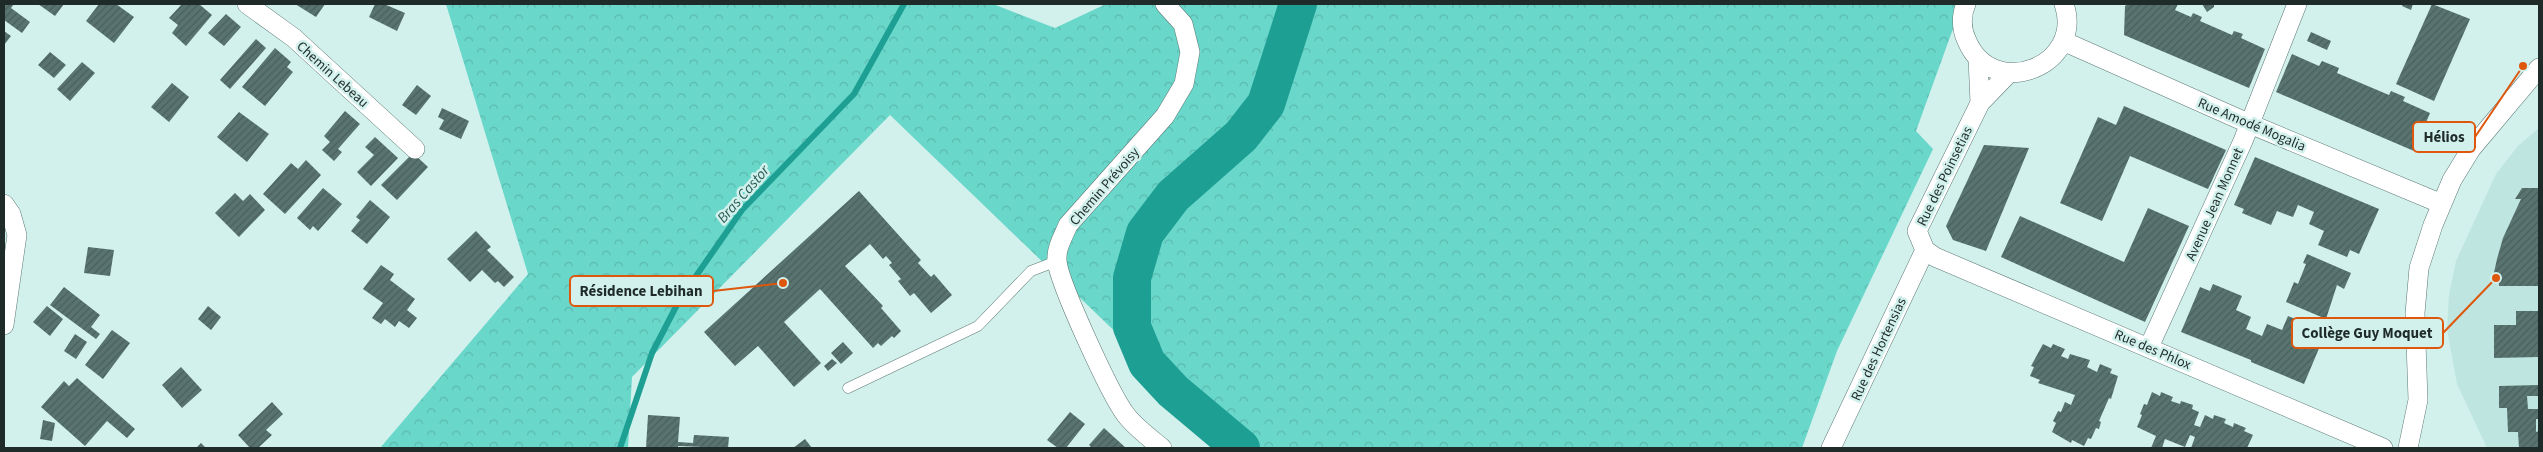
<svg xmlns="http://www.w3.org/2000/svg" width="2543" height="452" font-family="'Source Sans 3',sans-serif">
	<style>
		.built { fill: #bee5e0 }
		.forest { fill: url(#forest-crowns) }
		.lines { fill: none; stroke-linecap: round; stroke-linejoin: round }
		.stream { stroke: #1e9f94; stroke-width: 6 }
		.river { stroke: #1e9f94; stroke-width: 38 }
		.building { fill: url(#building-hatch) }
		.lane-casing { stroke: #5e7a76; stroke-width: 11 }
		.street-casing { stroke: #5e7a76; stroke-width: 20 }
		.lane { stroke: #fff; stroke-width: 10 }
		.street { stroke: #fff; stroke-width: 19 }
		.labels { text-anchor: middle; stroke-width: 5; stroke-linejoin: round; paint-order: stroke }
		.street-label { font-size: 14px; fill: #1f2b29; stroke: #d2f1ec }
		.water-label { font-size: 15px; font-style: italic; fill: #295a54; stroke: #d2f1ec }
		.leader { fill: none; stroke: #de570d; stroke-width: 2 }
		.callout-dot { fill: #de570d; stroke: #d2f1ec; stroke-width: 2 }
		.callout { fill: #d2f1ec; stroke: #de570d; stroke-width: 2 }
		.callout-label { font-size: 15px; text-anchor: middle; font-weight: bold; fill: #1f2b29 }
	</style>
	<defs>
		<pattern id="forest-crowns" width="20" height="18" patternUnits="userSpaceOnUse" patternTransform="scale(1.25)"><rect width="20" height="18" fill="#6ad7cb"/><path d="M2 6a3 3 0 1 1 6 0M12 15a3 3 0 1 1 6 0" fill="none" stroke="#5bb9ae"/></pattern>
		<pattern id="building-hatch" width="6" height="6" patternUnits="userSpaceOnUse" patternTransform="scale(1.25)"><rect width="6" height="6" fill="#597470"/><path d="M-1 1l2-2M0 6l6-6M5 7l2-2" fill="none" stroke="#495f5c"/></pattern>
	</defs>
	<rect width="100%" height="100%" fill="#d2f1ec"/>
	<!-- built -->
	<path class="built" d="M2539,128V448H2487L2457,384L2447,329L2449,295L2456,261L2496,174L2518,146Z"/>
	<!-- forest -->
	<path class="forest" d="M446,4H993L1055,28L1106,4H1962L1916,131L1933,149L1837,351L1802,448H1236L890,115L632,377L628,448H380L528,274Z"/>
	<g class="lines">
		<!-- stream -->
		<path class="stream" d="M620,448L652,353L680,299L742,210L854,94L904,4"/>
		<!-- river -->
		<path class="river" d="M1241,448L1173,391L1147,363L1132,327V278L1145,233L1173,196L1241,136L1266,104L1298,4"/>
	</g>
	<!-- building -->
	<path class="building" d="M4,4H14L11,8L30,22L22,33L4,20Z
		M38,4H64L55,16Z
		M99,4H116L134,17L114,43L86,21Z
		M182,4H199L212,15L186,46L172,33L178,25L169,18Z
		M295,4H325L316,17Z
		M375,4H384L405,13L397,31L369,17Z
		M2128,4H2178L2175,10L2191,17L2193,13L2202,17L2200,21L2232,35L2234,31L2243,34L2241,38L2265,49L2249,88L2124,35L2125,6Z
		M2202,4H2214V7L2207,12Z
		M2403,4H2413L2411,10L2402,6Z
		M2432,4L2470,19L2434,101L2396,84Z
		M226,14L241,27L224,46L208,33Z
		M4,31L11,36L4,45Z
		M2311,32L2331,41L2327,50L2307,41Z
		M256,39L266,48L230,89L220,80Z
		M275,48L291,62L287,67L293,72L265,106L242,87Z
		M50,52L66,65L54,78L38,65Z
		M2292,54L2319,66L2322,61L2339,68L2337,73L2389,95L2391,91L2405,97L2403,101L2430,113L2414,151L2276,92Z
		M82,62L95,73L70,101L57,89Z
		M172,83L189,97L169,122L151,107Z
		M417,85L431,96L416,115L402,105Z
		M2124,106L2226,150L2208,189L2130,156L2102,221L2060,203L2098,117L2116,125Z
		M442,108L469,121L461,139L439,129L444,120L438,117Z
		M345,111L360,124L338,149L342,152L334,161L322,150L330,142L324,136Z
		M239,112L269,134L247,162L217,137Z
		M375,137L398,158L371,186L357,172L374,155L365,147Z
		M1984,145L2029,148L1986,251L1953,240L1946,226Z
		M413,153L428,167L397,200L381,185Z
		M2255,157L2379,209L2359,254L2350,250L2347,257L2318,245L2324,231L2309,224L2314,212L2298,205L2293,217L2277,211L2271,225L2242,213L2244,209L2234,205Z
		M306,160L321,175L285,214L263,194L291,163L298,169Z
		M323,188L342,204L318,231L313,226L310,230L297,218Z
		M2522,188H2539V286H2499V277H2493L2497,259L2503,238L2521,199H2515Z
		M859,191L921,260L918,263L931,277L934,274L952,295L931,313L914,293L910,296L898,281L901,279L889,265L892,263L886,256L883,259L870,244L845,266L883,306L881,308L901,331L894,338L892,336L881,346L878,343L873,348L820,289L784,322L821,363L794,387L758,346L735,366L704,332Z
		M235,193L243,201L250,194L265,210L239,237L215,213Z
		M370,200L390,217L367,244L351,231L360,220L356,217Z
		M2148,208L2189,226L2145,322L2001,257L2020,216L2124,262Z
		M476,231L491,247L487,250L514,277L504,287L498,281L495,283L482,270L470,282L447,259Z
		M88,247L114,250L110,276L84,273Z
		M2307,254L2351,273L2344,289L2337,285L2326,319L2286,302L2294,282L2298,284L2306,264L2303,263Z
		M381,265L394,274L390,280L415,299L407,310L417,318L409,328L399,321L395,327L385,319L381,324L372,318L383,303L363,289Z
		M2213,284L2242,296L2236,310L2251,317L2246,329L2262,336L2267,324L2282,330L2288,316L2317,328L2314,336L2323,339L2304,384L2251,362V360L2181,332L2200,287L2210,291Z
		M64,287L100,315L91,327L100,334L96,339L50,305Z
		M47,306L63,319L50,336L33,322Z
		M208,306L221,317L211,330L198,319Z
		M2516,311H2539V357L2494,358V325H2516Z
		M112,330L130,343L103,379L85,365Z
		M75,334L87,342L76,359L64,351Z
		M843,342L853,353L841,364L831,353Z
		M2043,344L2051,348L2053,344L2065,349L2061,356L2068,359L2070,354L2090,360L2087,367L2097,372L2100,364L2112,369L2110,373L2118,376L2111,399L2109,398L2099,421L2101,422L2099,429L2096,428L2091,439L2088,438L2084,446L2072,440L2071,443L2052,432L2056,423L2053,421L2058,411L2061,412L2065,402L2071,405L2075,395L2038,383L2040,380L2030,376L2034,367L2031,366Z
		M832,359L837,363L828,371L824,366Z
		M181,367L202,390L182,408L162,385Z
		M77,378L135,429L127,438L107,421L85,446L41,407L64,381L69,386Z
		M2539,385V396H2527L2528,409H2539V419H2536V432L2539,431V448H2519L2518,432H2508L2507,408H2499V386Z
		M2152,392L2160,396L2161,392L2173,397L2171,401L2180,404L2181,401L2193,405L2192,409L2199,412L2194,425L2200,427L2205,415L2213,419L2214,415L2226,419L2224,423L2233,427L2234,423L2246,428L2244,431L2253,435L2247,448H2191L2195,437L2190,435L2185,447L2165,439L2162,448H2151L2156,436L2137,427L2142,415L2140,414L2144,404L2147,405Z
		M272,402L283,414L266,430L272,435L258,448H250L238,435Z
		M1070,412L1085,424L1066,448H1058L1047,440Z
		M648,415L680,417L678,442L693,443L694,435L729,437L728,448L678,446V448H646Z
		M43,420L55,423L52,441L40,439Z
		M1104,428L1126,448H1092L1089,445Z
		M805,439L812,448H793Z
		M201,443L206,448H196Z"/>
	<g class="lines">
		<defs>
			<path id="lane" d="M848,388L978,326L1031,271L1057,261"/>
			<path id="street" d="M247,4L294,38L415,149
				M1966,4C1961,15 1961,29 1967,41C1993,102 2085,66 2064,4
				M2063,41L2250,124L2442,204
				M1978,58L1980,103
				M2009,73L1980,103L1917,231L1925,250L1935,257L2383,448
				M4,204L11,214L17,235L4,325
				M2149,347L2243,141L2297,4
				M1162,448C1150,438 1135,427 1126,415C1111,396 1059,283 1057,261C1056,248 1063,237 1068,225L1165,116L1184,84L1190,52L1183,24L1165,4
				M1831,448L1925,250
				M2408,448L2418,400L2415,313L2419,268L2433,225L2452,180L2471,149L2539,68"/>
		</defs>
		<!-- lane casing -->
		<use href="#lane" class="lane-casing"/>
		<!-- street casing -->
		<use href="#street" class="street-casing"/>
		<!-- lane -->
		<use href="#lane" class="lane"/>
		<!-- street -->
		<use href="#street" class="street"/>
	</g>
	<g class="labels">
		<!-- street labels -->
		<g class="street-label">
			<text transform="translate(333 74) rotate(42)" y="5">Chemin Lebeau</text>
			<text transform="translate(2252 124) rotate(23)" y="5">Rue Amodé Mogalia</text>
			<text transform="translate(1944 176) rotate(-64)" y="5">Rue des Poinsetias</text>
			<text transform="translate(1104 186) rotate(-49)" y="5">Chemin Prévoisy</text>
			<text transform="translate(2214 204) rotate(-66)" y="5">Avenue Jean Monnet</text>
			<text transform="translate(1878 349) rotate(-65)" y="5">Rue des Hortensias</text>
			<text transform="translate(2153 349) rotate(23)" y="5">Rue des Phlox</text>
		</g>
		<!-- water labels -->
		<g class="water-label">
			<text transform="translate(743 194) rotate(-49)" y="5">Bras Castor</text>
		</g>
	</g>
	<!-- callouts -->
	<path class="leader" d="M2523 66L2475 137M783 283L713 291M2496 278L2443 333"/>
	<g class="callout-dot">
		<circle cx="2523" cy="66" r="5"/>
		<circle cx="783" cy="283" r="5"/>
		<circle cx="2496" cy="278" r="5"/>
	</g>
	<g class="callout">
		<rect x="2413" y="122" width="62" height="30" rx="5"/>
		<rect x="570" y="276" width="143" height="30" rx="5"/>
		<rect x="2292" y="318" width="151" height="30" rx="5"/>
	</g>
	<g class="callout-label">
		<text x="2444" y="142">Hélios</text>
		<text x="641" y="296">Résidence Lebihan</text>
		<text x="2367" y="338">Collège Guy Moquet</text>
	</g>
	<!-- border -->
	<rect width="2543" height="452" fill="none" stroke="#1f2b29" stroke-width="10"/>
</svg>
